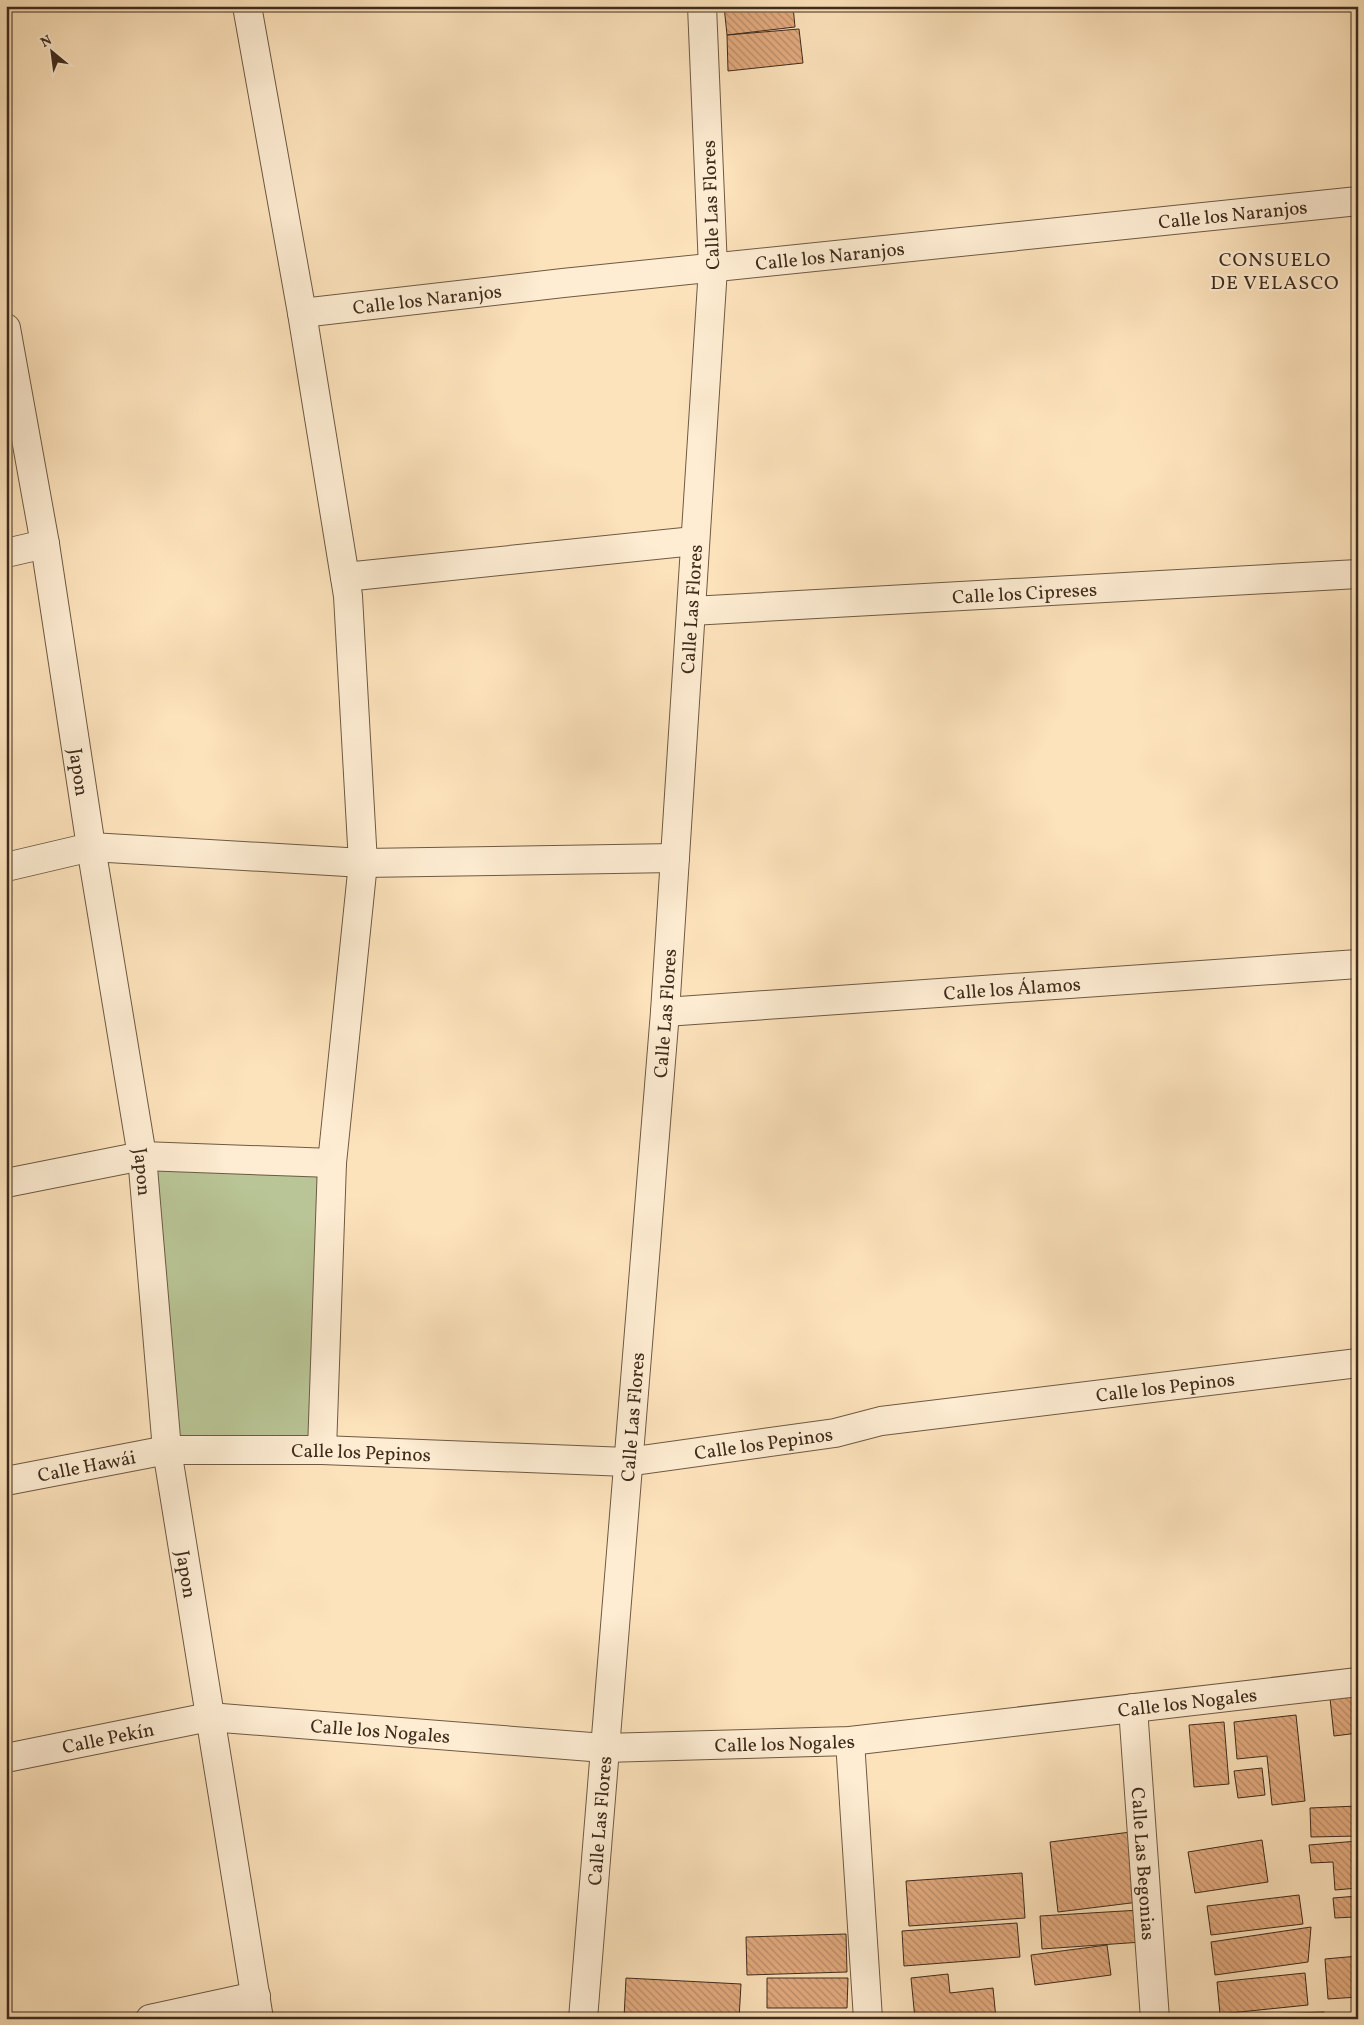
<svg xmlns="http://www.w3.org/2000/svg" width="1364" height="2025" font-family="Vollkorn,serif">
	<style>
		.green { fill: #b9c596; stroke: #7c7859 }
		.building { fill: url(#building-back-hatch); stroke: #3e2b1c }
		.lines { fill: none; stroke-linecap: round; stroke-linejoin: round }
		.minor-casing { stroke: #6e5944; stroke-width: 30 }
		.minor { stroke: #feedd3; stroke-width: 28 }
		.labels { text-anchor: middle; stroke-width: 4.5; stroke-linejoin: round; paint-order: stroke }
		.street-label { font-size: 19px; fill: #3e2b1c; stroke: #feedd3 }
		.neighbourhood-label { font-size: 20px; letter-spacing: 1px; fill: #3e2b1c; stroke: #feedd3 }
	</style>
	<defs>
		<pattern id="building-back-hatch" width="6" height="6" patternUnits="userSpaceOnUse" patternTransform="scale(1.25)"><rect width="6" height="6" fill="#e3ab80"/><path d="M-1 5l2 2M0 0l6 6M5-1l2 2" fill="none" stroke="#b98b68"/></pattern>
	</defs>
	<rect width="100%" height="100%" fill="#fde3bc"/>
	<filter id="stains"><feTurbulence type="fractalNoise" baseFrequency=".004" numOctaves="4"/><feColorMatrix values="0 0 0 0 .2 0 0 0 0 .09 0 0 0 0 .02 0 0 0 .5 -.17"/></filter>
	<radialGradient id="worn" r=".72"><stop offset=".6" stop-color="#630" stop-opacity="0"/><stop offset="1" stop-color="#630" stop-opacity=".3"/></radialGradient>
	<!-- green -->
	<path class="green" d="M151,1168L321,1171L314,1444L173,1442Z"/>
	<!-- building -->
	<path class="building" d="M724,6H793L795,27L727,35Z
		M799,29L803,63L728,71L727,35Z
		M1358,1695V1733L1334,1736L1330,1698Z
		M1296,1715L1305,1801L1272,1805L1267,1756L1237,1759L1234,1722Z
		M1224,1722L1229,1784L1194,1787L1189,1725Z
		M1262,1768L1265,1795L1238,1798L1234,1771Z
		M1358,1806V1836L1311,1837L1310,1808Z
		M1131,1832L1139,1902L1058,1912L1050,1842Z
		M1262,1840L1268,1882L1195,1893L1188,1852Z
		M1358,1841V1888L1335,1890L1333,1862L1311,1863L1309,1845Z
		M1022,1873L1025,1918L909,1926L906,1881Z
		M1299,1895L1303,1924L1211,1935L1207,1906Z
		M1358,1896V1949H1356L1354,1917L1335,1918L1333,1898Z
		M1140,1910L1142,1942L1042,1949L1040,1916Z
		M1017,1923L1020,1957L904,1966L902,1931Z
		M1311,1927L1308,1962L1215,1975L1211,1942Z
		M846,1934L847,1972L747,1975L746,1937Z
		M1107,1945L1111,1975L1035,1985L1031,1955Z
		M1358,1956V1997L1328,1999L1325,1959Z
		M1305,1973L1308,2005L1220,2014L1217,1982Z
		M948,1974L950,1993L993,1988L996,2019H915L911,1978Z
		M626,1978L741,1984L739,2019L624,2018Z
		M767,1978H848L847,2008H767Z
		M1324,2012V2019H1211L1210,2016Z
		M751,2014L832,2019H751Z"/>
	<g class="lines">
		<defs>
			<g id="minor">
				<path d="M247,6L302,313L348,596L363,863L332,1163L322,1450"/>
				<path id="s1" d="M302,313L563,283L1358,201"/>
				<path id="s2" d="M6,328L45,544L91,847L142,1156L167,1450L259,2019"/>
				<path d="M6,553L45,544"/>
				<path d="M345,577L694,541"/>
				<path id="s3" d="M691,611L1358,574"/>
				<path d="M6,867L91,847L363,863L675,858"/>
				<path id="s4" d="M665,1012L1358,964"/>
				<path d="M6,1183L142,1156L332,1163"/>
				<path id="s5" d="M6,1481L167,1450H322L627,1462L835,1433L881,1421L1358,1363"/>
				<path id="s6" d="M1133,1708L1155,2019"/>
				<path d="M850,1741L868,2019"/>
				<path id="s7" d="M6,1758L209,1717L604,1748L850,1741L1358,1682"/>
				<path d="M150,2019L256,1996"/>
				<path id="s8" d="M583,2019L665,1012L713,268L702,6"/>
			</g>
		</defs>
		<!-- minor casing -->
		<use href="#minor" class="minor-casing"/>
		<!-- minor -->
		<use href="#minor" class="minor"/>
	</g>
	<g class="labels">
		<!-- street labels -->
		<g class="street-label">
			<text transform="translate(710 205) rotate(-92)" y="7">Calle Las Flores</text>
			<text dy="7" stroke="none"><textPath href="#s1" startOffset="936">Calle los Naranjos</textPath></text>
			<text dy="7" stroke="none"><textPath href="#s1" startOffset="531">Calle los Naranjos</textPath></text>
			<text dy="7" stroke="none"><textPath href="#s1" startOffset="126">Calle los Naranjos</textPath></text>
			<text dy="7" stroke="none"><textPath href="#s3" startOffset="334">Calle los Cipreses</textPath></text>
			<text dy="7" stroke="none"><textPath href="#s8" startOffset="1414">Calle Las Flores</textPath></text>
			<text dy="7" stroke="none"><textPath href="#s2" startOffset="450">Japon</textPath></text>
			<text dy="7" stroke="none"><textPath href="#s4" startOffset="348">Calle los Álamos</textPath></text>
			<text dy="7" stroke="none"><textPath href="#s8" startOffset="1009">Calle Las Flores</textPath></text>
			<text dy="7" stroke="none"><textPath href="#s2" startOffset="855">Japon</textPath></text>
			<text dy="7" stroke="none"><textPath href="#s5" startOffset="1168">Calle los Pepinos</textPath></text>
			<text dy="7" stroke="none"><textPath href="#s8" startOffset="604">Calle Las Flores</textPath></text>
			<text dy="7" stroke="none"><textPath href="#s5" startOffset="762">Calle los Pepinos</textPath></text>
			<text dy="7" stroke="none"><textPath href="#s5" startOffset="358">Calle los Pepinos</textPath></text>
			<text dy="7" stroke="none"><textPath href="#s5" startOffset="82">Calle Hawái</textPath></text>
			<text dy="7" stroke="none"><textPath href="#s2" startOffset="1260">Japon</textPath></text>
			<text dy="7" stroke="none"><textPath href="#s7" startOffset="1189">Calle los Nogales</textPath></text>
			<text dy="7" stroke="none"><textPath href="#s7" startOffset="379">Calle los Nogales</textPath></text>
			<text dy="7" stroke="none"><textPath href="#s7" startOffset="104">Calle Pekín</textPath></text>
			<text dy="7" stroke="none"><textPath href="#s7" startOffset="784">Calle los Nogales</textPath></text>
			<text dy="7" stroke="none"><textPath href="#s8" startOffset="199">Calle Las Flores</textPath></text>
			<text dy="7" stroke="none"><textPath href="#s6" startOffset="156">Calle Las Begonias</textPath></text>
		</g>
		<!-- neighbourhood labels -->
		<g class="neighbourhood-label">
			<text x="1275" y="266">CONSUELO<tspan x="1275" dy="23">DE VELASCO</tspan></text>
		</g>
	</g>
	<!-- margin -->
	<rect width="1364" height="2025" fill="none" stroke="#fde3bc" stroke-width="25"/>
	<rect x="8" y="8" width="1349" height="2010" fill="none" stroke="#3e2b1c" stroke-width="2.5"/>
	<rect x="12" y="12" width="1339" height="2000" fill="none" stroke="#3e2b1c"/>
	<!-- north arrow -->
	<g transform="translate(52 52) rotate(331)" stroke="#feedd3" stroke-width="4" paint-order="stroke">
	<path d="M0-4L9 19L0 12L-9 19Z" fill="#3e2b1c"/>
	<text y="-8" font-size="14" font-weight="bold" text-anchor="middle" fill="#3e2b1c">N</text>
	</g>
	<rect width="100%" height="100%" filter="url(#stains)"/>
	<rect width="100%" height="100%" fill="url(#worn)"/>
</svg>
